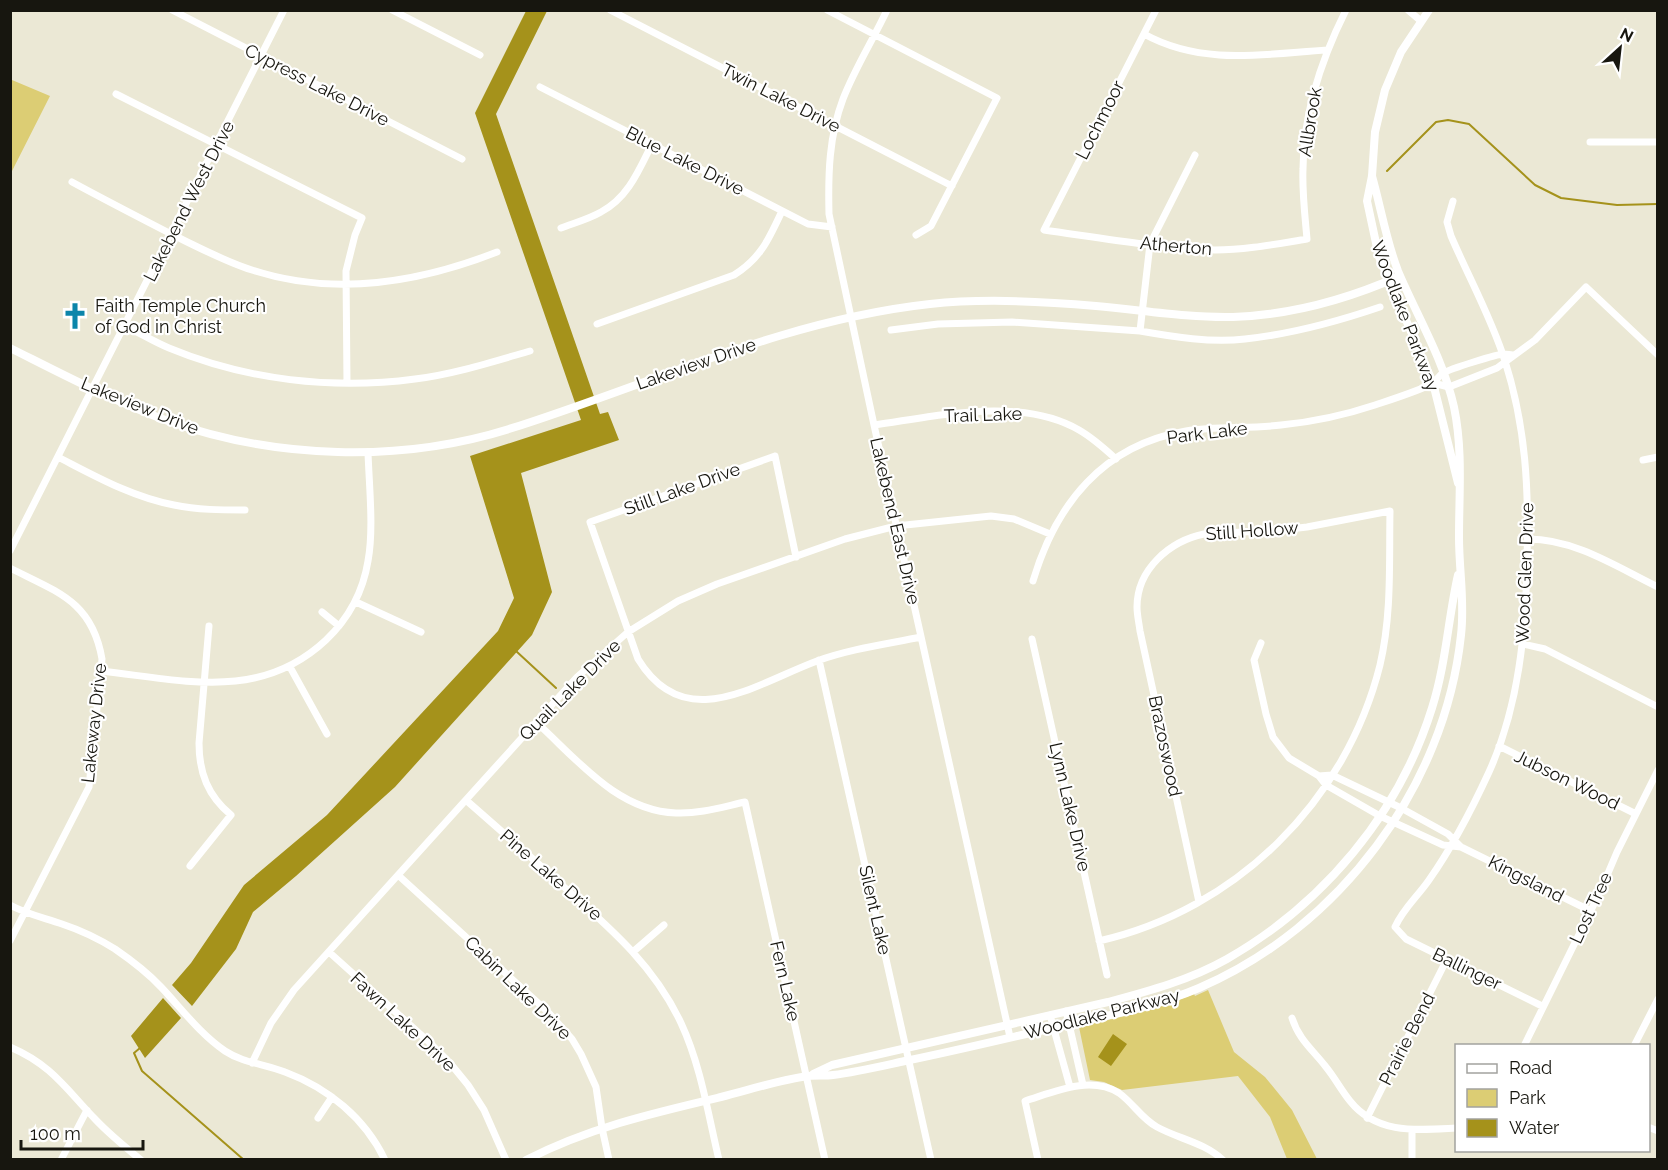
<svg xmlns="http://www.w3.org/2000/svg" width="1668" height="1170" font-family="Raleway,sans-serif">
	<style>
		.green { fill: #dccd74 }
		.water { fill: #a5921b }
		.lines { fill: none; stroke-linecap: round; stroke-linejoin: round }
		.stream { stroke: #a5921b; stroke-width: 2 }
		.minor { stroke: #fff; stroke-width: 7 }
		.tertiary { stroke: #fff; stroke-width: 8 }
		.labels { text-anchor: middle; stroke-width: 4.5; stroke-linejoin: round; paint-order: stroke }
		.street-label { font-size: 18px; fill: #17160f; stroke: #fff }
		.poi-label { font-size: 18px; fill: #17160f; stroke: #fff; text-anchor: start }
	</style>
	<rect width="100%" height="100%" fill="#ebe8d5"/>
	<!-- green -->
	<path class="green" d="M12,80L50,96L11,173L10,82Z
		M1208,990L1234,1052L1265,1077L1292,1110L1317,1159H1287L1270,1117L1238,1076L1122,1090L1104,1082L1090,1080L1079,1027L1154,1009L1194,994L1195,996Z"/>
	<!-- water -->
	<path class="water" d="M526,11H547L496,114L600,414L608,412L619,440L521,473L552,592L532,635L395,787L296,876L253,912L236,949L192,1006L172,985L191,963L244,885L327,815L498,631L514,598L470,456L581,420L475,113Z
		M163,998L181,1018L145,1058L131,1036Z
		M1113,1034L1127,1044L1111,1066L1098,1057Z"/>
	<g class="lines">
		<!-- stream -->
		<path class="stream" d="M1387,171L1436,122L1448,120L1469,124L1535,185L1561,198L1617,205L1658,204
			M516,651L556,688
			M140,1048L134,1053L142,1071L244,1160"/>
		<!-- minor -->
		<path class="minor" d="M172,10L462,159
			M392,10L480,55
			M610,10L952,186
			M827,10L997,98L931,226L916,235
			M887,10C873,40 855,68 843,99C829,136 828,174 829,214L874,425L1010,1037
			M1156,10L1044,230C1101,238 1158,248 1215,250C1246,250 1276,244 1307,239C1305,216 1302,192 1303,169C1303,113 1321,60 1346,10
			M1408,10L1421,21
			M1144,34C1202,66 1264,54 1327,50
			M540,87L808,224L832,227
			M116,94L362,218L355,235L346,271L347,383
			M1590,142H1658
			M1195,155L1150,244L1140,331C1174,337 1211,343 1245,339C1292,334 1336,322 1380,307
			M72,182C107,201 142,219 177,237C202,249 226,262 252,270C334,297 418,283 497,252
			M1453,201L1447,222L1451,236C1469,278 1491,317 1505,361C1526,427 1529,490 1527,559C1526,631 1519,706 1489,772C1472,809 1453,846 1429,880C1418,896 1403,909 1395,927L1406,939L1542,1006
			M561,228C574,223 589,219 601,212C628,198 639,170 652,144
			M597,324L734,275C761,258 769,239 782,211
			M125,326C140,333 154,342 169,348C246,380 333,390 415,379C454,374 492,362 530,351
			M891,330L938,324L1012,322L1140,331
			M1433,383L1449,387L1497,368L1535,340L1586,287L1658,355
			M874,425C938,416 1020,396 1079,430C1093,438 1104,448 1116,459
			M58,457C95,476 132,497 174,505C198,510 221,510 245,510
			M1643,460L1658,457
			M1528,539C1575,539 1617,567 1658,587
			M10,551L284,10
			M796,557L775,456L590,522L638,659C685,736 755,684 817,661C850,649 887,644 921,637
			M10,568C57,592 92,601 102,659L89,787L10,941
			M1033,581C1056,504 1103,445 1186,431C1217,426 1250,429 1281,425C1312,422 1345,415 1375,405C1393,399 1412,393 1430,385C1436,382 1438,376 1443,373C1450,369 1497,354 1504,354C1507,354 1510,355 1513,355
			M356,602L421,632
			M322,612L339,626
			M1032,639L1107,975
			M1261,643L1254,660L1266,714L1273,737L1289,758L1319,776L1326,785L1380,816L1443,845L1461,847
			M1523,644L1545,649L1658,707
			M819,660L931,1160
			M290,667L327,734
			M101,671C183,680 260,702 326,640C349,618 363,592 368,561C374,529 369,485 368,452
			M536,722C577,759 617,811 676,813C700,814 722,807 745,802L825,1160
			M1499,746L1636,814
			M1319,776L1332,775L1401,808L1448,834L1461,847L1591,911
			M467,801C499,829 531,857 563,886C609,927 654,965 681,1023C701,1066 708,1114 719,1160
			M190,866L231,815C208,796 199,773 199,743L209,626
			M398,875L548,1012L572,1039L581,1054L596,1087L602,1128L609,1160
			M10,905C26,914 45,918 62,924C80,930 99,939 115,949C131,960 147,972 161,987C181,1008 200,1034 225,1051C243,1063 265,1064 285,1072C328,1088 365,1118 385,1160
			M1099,941C1236,910 1346,801 1380,665C1392,614 1389,562 1390,511L1307,527L1282,530L1204,534C1170,541 1137,569 1137,607C1137,615 1139,623 1140,631L1199,902
			M634,951L664,925
			M329,952L429,1042L450,1063L468,1085L484,1110L506,1160
			M1066,1011L1083,1085
			M1050,1015L1070,1087
			M1292,1018C1299,1040 1313,1050 1326,1067C1335,1078 1341,1090 1350,1101C1377,1135 1418,1130 1456,1128
			M1524,1046L1600,892L1617,852L1658,770
			M1634,1046L1658,999
			M10,1047C52,1065 66,1089 95,1119C109,1134 125,1147 141,1160
			M252,1063L271,1023L294,990L577,677L628,632L678,601L717,584L845,539L896,526L991,516L1014,519L1050,534
			M318,1118L332,1097
			M1367,1118L1447,959
			M1648,1127L1658,1131
			M1412,1130V1160
			M61,1160L87,1110
			M1038,1160L1025,1101C1054,1092 1090,1075 1119,1093C1133,1103 1142,1119 1157,1127C1179,1139 1203,1142 1223,1160"/>
		<!-- tertiary -->
		<path class="tertiary" d="M1429,10L1401,52L1385,90L1375,132L1372,176L1367,201L1379,257L1433,383L1458,483
			M10,348C62,374 113,401 168,421C275,459 400,463 509,429C649,385 783,320 930,304C985,298 1041,301 1096,306C1142,310 1187,318 1233,317C1290,315 1348,299 1400,276
			M813,1074L832,1065L1108,1002C1149,991 1190,980 1227,959C1323,904 1399,814 1432,708C1446,664 1448,619 1458,575
			M526,1160C588,1128 653,1113 721,1097C749,1090 779,1080 808,1076C817,1075 825,1076 833,1075C857,1072 882,1066 905,1061C959,1050 1012,1037 1065,1025C1110,1015 1157,1006 1199,988C1339,928 1445,787 1461,635C1465,602 1459,571 1459,537C1459,493 1463,450 1454,407C1443,358 1417,316 1398,271C1386,240 1381,208 1372,176"/>
	</g>
	<!-- icons -->
	<defs>
		<symbol id="church-bare" viewBox="-9 -9 18 18"><path d="M-1.2-6h2.4v3.5h3.3v2.4h-3.3V6h-2.4V-.1h-3.3v-2.4h3.3Z" fill="#0b85aa" stroke="#fff" stroke-width="2.5" paint-order="stroke"/></symbol>
	</defs>
	<g fill-rule="evenodd">
		<use href="#church-bare" x="56" y="297" width="38" height="38"/>
	</g>
	<g class="labels">
		<!-- street labels -->
		<g class="street-label">
			<text transform="translate(317 85) rotate(27)" y="6">Cypress Lake Drive</text>
			<text transform="translate(781 98) rotate(27)" y="6">Twin Lake Drive</text>
			<text transform="translate(1100 120) rotate(-63)" y="6">Lochmoor</text>
			<text transform="translate(1310 122) rotate(-81)" y="6">Allbrook</text>
			<text transform="translate(685 161) rotate(27)" y="6">Blue Lake Drive</text>
			<text transform="translate(189 201) rotate(-63)" y="6">Lakebend West Drive</text>
			<text transform="translate(1176 246) rotate(5)" y="6">Atherton</text>
			<text transform="translate(1405 316) rotate(69)" y="6">Woodlake Parkway</text>
			<text transform="translate(696 364) rotate(-19)" y="6">Lakeview Drive</text>
			<text transform="translate(140 406) rotate(22)" y="6">Lakeview Drive</text>
			<text transform="translate(983 415) rotate(-2)" y="6">Trail Lake</text>
			<text transform="translate(1207 433) rotate(-7)" y="6">Park Lake</text>
			<text transform="translate(682 489) rotate(-20)" y="6">Still Lake Drive</text>
			<text transform="translate(895 521) rotate(77)" y="6">Lakebend East Drive</text>
			<text transform="translate(1252 531) rotate(-4)" y="6">Still Hollow</text>
			<text transform="translate(1525 573) rotate(-88)" y="6">Wood Glen Drive</text>
			<text transform="translate(570 690) rotate(-45)" y="6">Quail Lake Drive</text>
			<text transform="translate(94 723) rotate(-84)" y="6">Lakeway Drive</text>
			<text transform="translate(1165 746) rotate(78)" y="6">Brazoswood</text>
			<text transform="translate(1567 780) rotate(26)" y="6">Jubson Wood</text>
			<text transform="translate(1070 807) rotate(77)" y="6">Lynn Lake Drive</text>
			<text transform="translate(551 875) rotate(41)" y="6">Pine Lake Drive</text>
			<text transform="translate(1526 879) rotate(27)" y="6">Kingsland</text>
			<text transform="translate(1591 908) rotate(-65)" y="6">Lost Tree</text>
			<text transform="translate(875 910) rotate(77)" y="6">Silent Lake</text>
			<text transform="translate(1467 969) rotate(26)" y="6">Ballinger</text>
			<text transform="translate(785 981) rotate(77)" y="6">Fern Lake</text>
			<text transform="translate(518 988) rotate(44)" y="6">Cabin Lake Drive</text>
			<text transform="translate(1102 1014) rotate(-14)" y="6">Woodlake Parkway</text>
			<text transform="translate(403 1022) rotate(43)" y="6">Fawn Lake Drive</text>
			<text transform="translate(1407 1039) rotate(-63)" y="6">Prairie Bend</text>
		</g>
		<!-- poi labels -->
		<g class="poi-label">
			<text x="95" y="312">Faith Temple Church<tspan x="95" dy="21">of God in Christ</tspan></text>
		</g>
	</g>
	<!-- border -->
	<rect width="1668" height="1170" fill="none" stroke="#17160f" stroke-width="24"/>
	<!-- legend -->
	<rect x="1455" y="1044" width="195" height="108" fill="#ffffff" stroke="#a2a29f" stroke-width="1.5"/>
	<rect x="1467" y="1064" width="30" height="9" fill="#ffffff" stroke="#a2a29f" stroke-width="1.5"/>
	<text x="1509" y="1074" font-size="18" fill="#17160f">Road</text>
	<rect x="1467" y="1089" width="30" height="18" fill="#dccd74" stroke="#a2a29f" stroke-width="1.5"/>
	<text x="1509" y="1104" font-size="18" fill="#17160f">Park</text>
	<rect x="1467" y="1119" width="30" height="18" fill="#a5921b" stroke="#a2a29f" stroke-width="1.5"/>
	<text x="1509" y="1134" font-size="18" fill="#17160f">Water</text>
	<!-- north arrow -->
	<g transform="translate(1620 48) rotate(27)" stroke="#ffffff" stroke-width="4.5" paint-order="stroke">
	<path d="M0-4.5L10 22L0 15L-10 22Z" fill="#17160f"/>
	<text y="-9" font-size="16" font-weight="bold" text-anchor="middle" fill="#17160f">N</text>
	</g>
	<!-- scale -->
	<path d="M21 1140v9h122v-9" fill="none" stroke="#17160f" stroke-width="3"/>
	<text x="30" y="1140" font-size="18" fill="#17160f" stroke="#ffffff" stroke-width="4.5" paint-order="stroke">100 m</text>
</svg>
